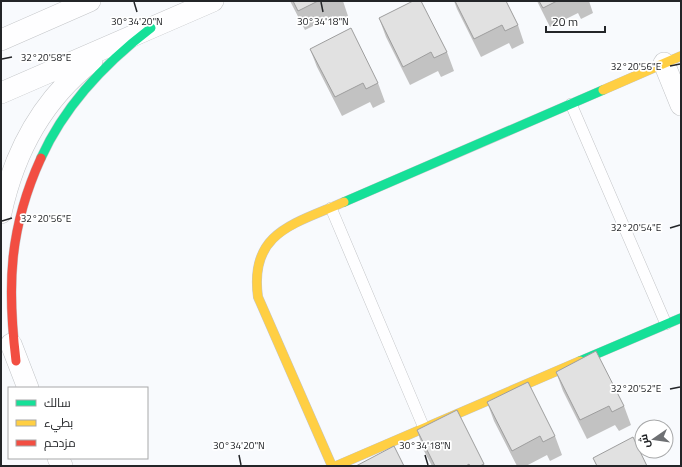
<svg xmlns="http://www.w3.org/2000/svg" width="682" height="467" font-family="'Titillium Web',Cairo,sans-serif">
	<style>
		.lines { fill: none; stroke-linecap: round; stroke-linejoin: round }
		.lane-casing { stroke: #c3c5c8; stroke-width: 12 }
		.street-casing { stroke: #c3c5c8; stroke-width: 22 }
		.fast-casing { stroke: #c3c5c8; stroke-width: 10 }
		.slow-casing { stroke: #c3c5c8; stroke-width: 10 }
		.jam-casing { stroke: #c3c5c8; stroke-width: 10 }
		.lane { stroke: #fefeff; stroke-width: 11 }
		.street { stroke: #fefeff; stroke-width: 21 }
		.fast { stroke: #16e098; stroke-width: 9 }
		.slow { stroke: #ffcf43; stroke-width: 9 }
		.jam { stroke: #f24e42; stroke-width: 9 }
		.wall { fill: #c2c2c2 }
		.building { fill: #e1e1e1; stroke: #9e9e9e }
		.ticks { fill: none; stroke: #232528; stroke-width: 1.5 }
		.ticks-label { font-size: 10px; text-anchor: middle; fill: #232528; stroke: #fff; stroke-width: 3.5; stroke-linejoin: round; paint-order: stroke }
	</style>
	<rect width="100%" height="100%" fill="#f8fafd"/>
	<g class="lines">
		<defs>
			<path id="lane" d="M571,104L666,324
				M331,208L424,428"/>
			<path id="street" d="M1,40L90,1
				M664,63L681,105
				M1,93L213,1
				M1,213C14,153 43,99 92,61
				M11,344L28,388
				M58,458L62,466"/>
			<path id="fast" d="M41,158C65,105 105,63 151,28
				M344,202L603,90
				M580,361L681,318"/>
			<path id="slow" d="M603,90L681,56
				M332,466L258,297C249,232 294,224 344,202
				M336,466L580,361"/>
			<path id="jam" d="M16,361C7,286 9,228 41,158"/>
		</defs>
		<!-- lane casing -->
		<use href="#lane" class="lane-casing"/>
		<!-- street casing -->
		<use href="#street" class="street-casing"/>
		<!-- fast casing -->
		<use href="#fast" class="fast-casing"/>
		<!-- slow casing -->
		<use href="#slow" class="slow-casing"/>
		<!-- jam casing -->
		<use href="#jam" class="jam-casing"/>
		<!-- lane -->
		<use href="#lane" class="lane"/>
		<!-- street -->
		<use href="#street" class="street"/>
		<!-- fast -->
		<use href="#fast" class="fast"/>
		<!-- slow -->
		<use href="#slow" class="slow"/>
		<!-- jam -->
		<use href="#jam" class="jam"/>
	</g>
	<!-- wall -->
	<path class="wall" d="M290,1H343L348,16L336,22L333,16L305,30Z
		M454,1H506L518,25L524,43L512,49L509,43L481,57L457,9Z
		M537,1H589L593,13L581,19L578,13L550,27Z
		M379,18L447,52L454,71L441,77L438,71L410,85L386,37Z
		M310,49L378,83L385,102L373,108L370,102L342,116L317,67Z
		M556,372L624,406L631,425L619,431L615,425L587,439L563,391Z
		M487,402L555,436L562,455L550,461L547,455L526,466H517L494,421Z
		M417,430L484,464L485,466H432L423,449Z"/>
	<!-- building -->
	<path class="building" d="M293,1H318L298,11Z
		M413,1H421L447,52L434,58L431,52L403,67L379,18Z
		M455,1H506L518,25L505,31L502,25L474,39Z
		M539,1H557L543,8Z
		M351,28L378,83L366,89L363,83L335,97L310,49Z
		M596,351L624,406L612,412L609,406L580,420L556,372Z
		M528,382L555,436L543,442L540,436L512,451L487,402Z
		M457,410L484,464L480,466H470L469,464L466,466H435L417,430Z
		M633,437L647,466H597L593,458Z
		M394,446L404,466H356Z"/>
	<!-- ticks -->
	<path class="ticks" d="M134,2L137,12M321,2L323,12M2,59L12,57M670,66L680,64M2,221L12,218M670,228L680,225M670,389L680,387M239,455L241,465M425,455L428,465"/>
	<g class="ticks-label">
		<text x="137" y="25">30°34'20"N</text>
		<text x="323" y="25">30°34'18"N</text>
		<text x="46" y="61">32°20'58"E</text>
		<text x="636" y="70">32°20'56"E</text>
		<text x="46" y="222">32°20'56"E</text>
		<text x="636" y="231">32°20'54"E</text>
		<text x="636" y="392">32°20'52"E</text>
		<text x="239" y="449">30°34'20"N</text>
		<text x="425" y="449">30°34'18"N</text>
	</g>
	<!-- border -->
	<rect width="682" height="467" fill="none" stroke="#232528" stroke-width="4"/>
	<!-- legend -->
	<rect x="8" y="387" width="140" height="72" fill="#ffffff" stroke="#a7a8a9"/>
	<rect x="16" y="400" width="20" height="6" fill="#16e098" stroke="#a7a8a9"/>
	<text x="44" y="407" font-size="12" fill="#232528">سالك</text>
	<rect x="16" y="420" width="20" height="6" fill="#ffcf43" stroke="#a7a8a9"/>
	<text x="44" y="427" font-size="12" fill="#232528">بطيء</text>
	<rect x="16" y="440" width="20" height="6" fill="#f24e42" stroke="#a7a8a9"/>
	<text x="44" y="447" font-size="12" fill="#232528">مزدحم</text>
	<!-- north arrow -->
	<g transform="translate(654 439) rotate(257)"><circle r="19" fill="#ffffff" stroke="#a7a8a9"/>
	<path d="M0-3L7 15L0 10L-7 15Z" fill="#6e7073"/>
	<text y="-6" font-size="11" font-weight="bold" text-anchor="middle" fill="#232528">ش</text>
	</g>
	<!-- scale -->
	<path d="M546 26v6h59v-6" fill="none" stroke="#232528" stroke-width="2"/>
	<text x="552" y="26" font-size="12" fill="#232528" stroke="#ffffff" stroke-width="3" paint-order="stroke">20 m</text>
</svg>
